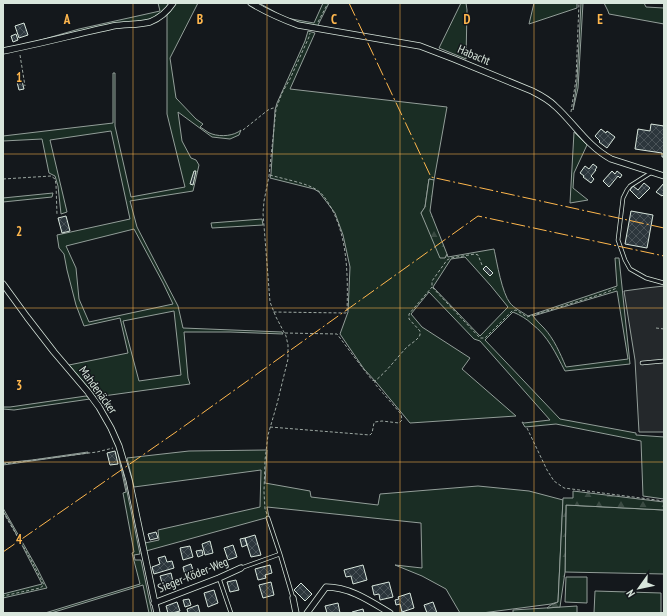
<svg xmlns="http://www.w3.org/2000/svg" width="667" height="616" font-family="'PT Sans Narrow',sans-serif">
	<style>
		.green { fill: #1a2d24; stroke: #939e99; fill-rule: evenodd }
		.forest { fill: url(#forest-firs); stroke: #939e99 }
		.parking { fill: #24282b; stroke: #939e99 }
		.building { fill: url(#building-cross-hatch); stroke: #d8e6dc }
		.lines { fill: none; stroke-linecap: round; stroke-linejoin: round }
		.service-casing { stroke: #d8e6dc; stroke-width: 4.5 }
		.minor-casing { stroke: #d8e6dc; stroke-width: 7 }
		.path { stroke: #9da8a2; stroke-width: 1; stroke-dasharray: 3 2; stroke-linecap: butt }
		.service { stroke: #14181c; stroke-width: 3 }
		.minor { stroke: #14181c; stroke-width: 5.5 }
		.power { stroke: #ffb74d; stroke-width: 1; stroke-dasharray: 14 3 2 3; stroke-linecap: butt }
		.grid { fill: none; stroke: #ffb74d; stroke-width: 1; stroke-opacity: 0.55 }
		.labels { text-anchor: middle; stroke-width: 3; stroke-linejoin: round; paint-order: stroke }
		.street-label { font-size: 12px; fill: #d8e6dc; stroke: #14181c }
		.grid-label { font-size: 13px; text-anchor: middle; font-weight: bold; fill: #ffb74d; stroke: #14181c; stroke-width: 3; stroke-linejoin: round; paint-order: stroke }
	</style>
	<defs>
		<pattern id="forest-firs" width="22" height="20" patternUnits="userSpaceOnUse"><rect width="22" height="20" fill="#1a2d24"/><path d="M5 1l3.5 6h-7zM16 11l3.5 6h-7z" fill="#3b4b43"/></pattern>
		<pattern id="building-cross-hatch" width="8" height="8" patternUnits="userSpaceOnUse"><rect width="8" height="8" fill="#2c363c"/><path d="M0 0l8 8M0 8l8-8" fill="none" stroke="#4a5358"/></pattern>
	</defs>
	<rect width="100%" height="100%" fill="#14181c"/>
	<!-- green -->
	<path class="green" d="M158,3H171L165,10L150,20L35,43L34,42L79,29L160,11Z
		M175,3H198L170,58L176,98L196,119L203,124L200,127C204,129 208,133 212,134C221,137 234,136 241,130L239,135L230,139L212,137L178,112L182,141L191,158L196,160L199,165L193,191L130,201L137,227L178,306L183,328L282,332L283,334L230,332H184L188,378L190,384L96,397L69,365L128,353L120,318L84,326L76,305L67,270L64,254L59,248L57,235L130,219L111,131L50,140L67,212L61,214L58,186L55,176L49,173L42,139L3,141V136L113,123V73H115V126L131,197L185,187L167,114V15ZM134,229L163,283L173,304L89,322L79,299L76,268L66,246ZM174,311L181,375L139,381L123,321Z
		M256,3H259L286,18L314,23L323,3H329L317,27L299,23L282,17Z
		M461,3H466L467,10L466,59L439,48Z
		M534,3H577V8L529,24Z
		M581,3H583L578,88L573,110L577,81Z
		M604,3H644L646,7L664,8V24L609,14L608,11Z
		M308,31L315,33L290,89L447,107L434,180L429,179L425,207L421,213L445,258L447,254L448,257L494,249C497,263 502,293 510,303C514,308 522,312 528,316L617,286L615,258H619L630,364L565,371C556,354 548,336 532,324C527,319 520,315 513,312L485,340L560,419L636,433V435L664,437V499L643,496L641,441L556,424L525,427L522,422L524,423L550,420L480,341L474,339L429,292L411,314L422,327L470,358L462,369L516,416L410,423L376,382L364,369L340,334L348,312L350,267L343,235L335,213L319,192L314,189L270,178L271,174L275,110L277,103L305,41ZM465,257L491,286L508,307L480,336L433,287L451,259ZM617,291L628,359L566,367C560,353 554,339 544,328C540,324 536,320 533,316Z
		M574,132L587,145L574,173L573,188L588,200L570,203Z
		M53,193L52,197L3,202V198Z
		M262,219L263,225L212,228L211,223Z
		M86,396L90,399L14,410L3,409V407H10Z
		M117,449L119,453L140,554L134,555L135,560H141L152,613H149L143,585L51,613H45L140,584L132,553L134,552L123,493L126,492Z
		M267,450L265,483L310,491L311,497L378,505L380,494L478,486L529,491L563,500L558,602L551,604L482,613H460L446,589L422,576L395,565L422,568L421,523L267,507L269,517L146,551L144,544L145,543L159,540L158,530L260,507L261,470L134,487L127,458L189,451Z
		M88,452V453L3,465V463L32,460Z
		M566,505L664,510V574L565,572Z
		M3,508L37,568L47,588L3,598V594L42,584L11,524L3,511Z
		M566,577H587V603L565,602Z
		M595,591L661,593V613H594Z
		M577,606V613H513V610Z"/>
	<!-- forest -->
	<path class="forest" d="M429,179L434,180L430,211L447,254L445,258H440L421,213L425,207Z
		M573,491L664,502V510L566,505L565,572L560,607L547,608C551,604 554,604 558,602L563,498H573Z"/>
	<!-- parking -->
	<path class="parking" d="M664,286V432H639L635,360L624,291L646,288Z"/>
	<!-- building -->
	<path class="building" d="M24,23L28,35L19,38L15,26Z
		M16,34L18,40L13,42L11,36Z
		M22,81L24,89L19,90L17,82Z
		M651,124L664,126V157H662V153L635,149L638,129L650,131Z
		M601,129L606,133L607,131L615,137L607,148L599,142L600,141L595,136Z
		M593,164L597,167L595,170H596L591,176L594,179L591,183L583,177L584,176L580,173L585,166L589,169Z
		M194,171H196L193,185L190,184Z
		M612,171L615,174L617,171L622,175L620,178L618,176L609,187L603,181Z
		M644,183L650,188L639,199L630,190L633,186L638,190Z
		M664,183V194L662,196L656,192Z
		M631,211L653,215L647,248L625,244Z
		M66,216L70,231L62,233L58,218Z
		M486,266L493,273L490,276L483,269Z
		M115,451L118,464L110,465L107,453Z
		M156,532L158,538L150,540L148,534Z
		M255,535L261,555L251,557L245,538Z
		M245,538L247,545L242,547L240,539Z
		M210,541L213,553L205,555L202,544Z
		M233,545L237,557L228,560L224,548Z
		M190,546L193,557L183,560L180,548Z
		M202,550L203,555L198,557L196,551Z
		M165,556L167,562L172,561L174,568L154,574L152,567L160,564L158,558Z
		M191,564L195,576L186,579L183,567Z
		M270,565L272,573L265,575L266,578L258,580L255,569Z
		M363,565L367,580L353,584L351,576L346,577L344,570Z
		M171,573L174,586L164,589L160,576Z
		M236,580L239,590L230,592L227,582Z
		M271,582L274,595L263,598L259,585Z
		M389,582L393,597L380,600L379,594L374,595L372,586Z
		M301,583L312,594L305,601L294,590Z
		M214,590L218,603L208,607L204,593Z
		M410,593L414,608L402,612L400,604L396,605L395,600L399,599L398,597Z
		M189,599L191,605L185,607L183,600Z
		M177,602L180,611L172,613H168L166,606Z
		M433,602L437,613H427L424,605Z
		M338,603L340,613H327L325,606Z
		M198,605L200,613H188L187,609Z
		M363,609L364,613H352V612Z"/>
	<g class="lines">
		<defs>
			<path id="service" d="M652,172L630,186L627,190L623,198L618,240L625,260L630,269L646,278L664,283
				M642,363L664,361
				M268,518L280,554L293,598
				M241,568L280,554
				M219,578L231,613"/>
			<path id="minor" d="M251,3C266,12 282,19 298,25L420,46L454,59L532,91C540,95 548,99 555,106C574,123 587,146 611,159L664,176
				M3,51C40,44 76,34 113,26C125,24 138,25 150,22C160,18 167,12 173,3
				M3,284L27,317L54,352L88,392L99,407L111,428L119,446L129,480L157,613
				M293,598L296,613
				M154,603L219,578L241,568
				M307,613L326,587C350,587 370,601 390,613"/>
		</defs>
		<!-- service casing -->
		<use href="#service" class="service-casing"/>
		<!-- minor casing -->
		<use href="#minor" class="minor-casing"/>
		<!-- path -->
		<path class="path" d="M318,22L328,3
			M20,55L25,86
			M571,112L576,79L579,3
			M243,130L268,110L273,108H276
			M270,175C283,179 307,183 317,190C322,193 326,199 329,204C348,236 348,275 347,312L346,313L273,312
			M3,179L51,176L55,179L56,184L57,215
			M482,265L478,255L475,254L451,258L447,260L432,281V287L480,338H485L512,311L516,310L527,317L602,294L617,288
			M656,328L664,329
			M285,333L337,334L355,358L372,380L375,381
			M270,427L370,435L372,433L374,423L375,422L382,421L399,423L402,420L401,414L375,384V381C387,371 396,359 406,348C411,343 417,341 420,335V331L409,319V314L432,287
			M527,428L547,470L554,481L564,488L664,501
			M3,464L97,452L113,448
			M3,512L30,558L44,585L40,588L3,596
			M267,514L265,509L264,492L265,460L268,435L277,404L288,359V345L286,336L276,317L270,302L263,213L264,201L269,176L276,109L282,93L290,79L309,37L310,33"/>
		<!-- service -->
		<use href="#service" class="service"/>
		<!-- minor -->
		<use href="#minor" class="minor"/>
		<!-- power -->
		<path class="power" d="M349,3L431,177L664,228
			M3,552L176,432L478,216L664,256"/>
	</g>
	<!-- grid -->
	<path class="grid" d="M133,3V613M267,3V613M400,3V613M534,3V613M3,154H664M3,308H664M3,462H664"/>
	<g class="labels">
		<!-- street labels -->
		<g class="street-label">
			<text transform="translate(474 55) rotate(23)" y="4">Habacht</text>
			<text transform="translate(98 390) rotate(54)" y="4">Mahdenäcker</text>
			<text transform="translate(193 575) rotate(-22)" y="4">Sieger-Köder-Weg</text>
		</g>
	</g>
	<g class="grid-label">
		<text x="67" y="24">A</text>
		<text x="200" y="24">B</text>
		<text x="334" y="24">C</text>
		<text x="467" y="24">D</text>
		<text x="600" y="24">E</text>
		<text x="19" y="82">1</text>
		<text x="19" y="236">2</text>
		<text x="19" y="390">3</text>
		<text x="19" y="544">4</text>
	</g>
	<!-- border -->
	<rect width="667" height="616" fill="none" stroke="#d8e6dc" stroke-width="8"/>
	<!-- north arrow -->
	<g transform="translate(639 588) rotate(237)" stroke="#14181c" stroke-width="3" paint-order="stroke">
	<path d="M0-3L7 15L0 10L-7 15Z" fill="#d8e6dc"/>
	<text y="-6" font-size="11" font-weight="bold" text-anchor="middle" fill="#d8e6dc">N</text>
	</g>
</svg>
